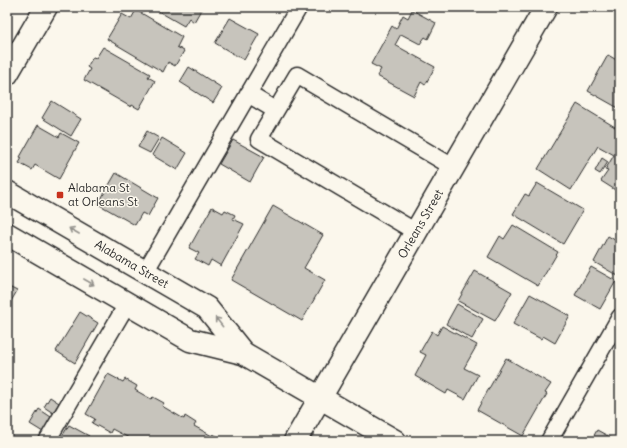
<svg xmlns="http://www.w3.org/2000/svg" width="627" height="448" font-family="Delius,sans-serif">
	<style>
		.building { fill: #c7c4bc; stroke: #2b2b2b }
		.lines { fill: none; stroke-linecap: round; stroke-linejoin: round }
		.service-casing { stroke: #2b2b2b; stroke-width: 19 }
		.minor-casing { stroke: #2b2b2b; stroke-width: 25 }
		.secondary-casing { stroke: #2b2b2b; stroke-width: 25 }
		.service { stroke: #fbf7ec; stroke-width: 16 }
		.minor { stroke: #fbf7ec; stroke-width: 22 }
		.secondary { stroke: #fbf7ec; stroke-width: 22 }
		.oneway { stroke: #93918c }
		.poi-dot { fill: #c8321e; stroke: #fbf7ec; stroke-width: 1.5 }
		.labels { text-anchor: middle; stroke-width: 3; stroke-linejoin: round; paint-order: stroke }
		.poi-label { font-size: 12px; fill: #2b2b2b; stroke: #fbf7ec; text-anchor: start }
		.street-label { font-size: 12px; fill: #2b2b2b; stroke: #fbf7ec }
	</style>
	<rect width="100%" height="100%" fill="#fbf7ec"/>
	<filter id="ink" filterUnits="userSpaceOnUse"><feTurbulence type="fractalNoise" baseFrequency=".025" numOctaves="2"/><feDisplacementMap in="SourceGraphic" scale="8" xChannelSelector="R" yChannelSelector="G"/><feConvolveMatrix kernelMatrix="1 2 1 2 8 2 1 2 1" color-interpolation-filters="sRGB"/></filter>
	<g filter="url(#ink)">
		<!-- building -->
		<path class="building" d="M151,7H200L202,8L194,22L189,18L184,26Z
			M136,10L182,37L177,47L184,51L175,66L168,62L163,72L107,39L122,14L131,19Z
			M412,10L436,23L428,39L425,37L420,44L401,34L395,45L435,67L425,85L421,82L414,96L377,76L381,69L371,64L392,26L396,29L403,15L408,18Z
			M230,18L259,34L244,60L215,43Z
			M103,47L150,74L148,77L155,81L139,109L132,105L131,107L84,80L90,69L87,67L93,57L96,58Z
			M608,55L620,62V109L588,91Z
			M189,67L222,88L213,103L180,82Z
			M52,101L81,119L71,136L42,118Z
			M577,104L620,130V193L601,181L608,171L605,170L614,155L598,146L571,190L538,169Z
			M38,125L59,137L61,133L79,143L59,179L35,165L32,170L19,163L22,158L20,157Z
			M147,131L159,138L150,153L138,147Z
			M162,138L187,153L177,170L152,155Z
			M233,140L264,157L250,182L219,164Z
			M602,158L608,162L600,174L595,171Z
			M116,173L158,198L148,216L142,213L135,225L98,204Z
			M537,183L583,210L563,244L513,214L525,194L529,196Z
			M273,206L323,235L304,268L325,280L302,321L231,280Z
			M212,207L223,213L225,210L235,215L233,219L244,224L221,266L211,260L208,266L195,259L199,253L189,248Z
			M513,225L558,252L538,286L488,257L500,236L504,239Z
			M608,236L620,243V273L618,276L594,262Z
			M591,267L616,281L600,309L575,295Z
			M475,271L512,292L495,321L458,301Z
			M7,286L17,291L7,308Z
			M530,294L570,316L555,343L543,336L541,339L513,324Z
			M457,304L483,319L472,339L446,324Z
			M80,312L98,323L75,363L56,351Z
			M442,326L477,345L464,368L478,375L465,399L448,390L446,394L415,376L426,355L420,352L432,331L437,335Z
			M506,358L551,384L545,393L547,394L523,436L477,410Z
			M108,374L123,382L125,379L137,386L135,390L151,399L153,397L164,403L162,406L184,419L185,416L196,423L194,426L212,436L213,434L226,441H128L129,438L112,429L110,433L92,423L95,419L86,414Z
			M50,397L59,403L53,413L44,407Z
			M39,409L51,417L43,432L30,424Z
			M69,425L89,436L86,441H59Z
			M597,430L617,441H591Z"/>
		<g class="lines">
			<defs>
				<path id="service" d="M248,94L275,110
					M416,232L259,139L297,75L453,167
					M145,272L299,7
					M47,441L127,304
					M549,441L620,317"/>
				<path id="minor" d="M7,74L46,7
					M295,441L320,398"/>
				<g id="secondary">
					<path id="s1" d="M7,192L207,308L243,353"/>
					<path d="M7,234L190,340L243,353L395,441"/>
					<path id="s2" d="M320,398L546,7"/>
				</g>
			</defs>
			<!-- service casing -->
			<use href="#service" class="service-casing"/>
			<!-- minor casing -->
			<use href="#minor" class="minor-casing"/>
			<!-- secondary casing -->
			<use href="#secondary" class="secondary-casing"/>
			<!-- service -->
			<use href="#service" class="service"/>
			<!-- minor -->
			<use href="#minor" class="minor"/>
			<!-- secondary -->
			<use href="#secondary" class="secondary"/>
		</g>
		<!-- one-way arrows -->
		<defs><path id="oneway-shaft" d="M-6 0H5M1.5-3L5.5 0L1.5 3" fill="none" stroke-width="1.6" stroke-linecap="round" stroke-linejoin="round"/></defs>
		<g class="oneway">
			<use href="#oneway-shaft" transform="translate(74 231) rotate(-150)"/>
			<use href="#oneway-shaft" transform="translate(89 282) rotate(30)"/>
			<use href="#oneway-shaft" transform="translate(219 322) rotate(-128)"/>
		</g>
	</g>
	<!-- markers -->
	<rect class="poi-dot" x="56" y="191" width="8" height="8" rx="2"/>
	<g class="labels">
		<!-- poi labels -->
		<g class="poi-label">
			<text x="68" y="192">Alabama St<tspan x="68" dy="14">at Orleans St</tspan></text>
		</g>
		<!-- street labels -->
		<g class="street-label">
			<text dy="4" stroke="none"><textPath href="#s2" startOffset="201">Orleans Street</textPath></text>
			<text dy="4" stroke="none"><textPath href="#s1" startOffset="144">Alabama Street</textPath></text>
		</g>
	</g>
	<!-- margin -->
	<rect width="627" height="448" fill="none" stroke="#fbf7ec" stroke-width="24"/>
	<rect x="12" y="12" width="603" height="424" fill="none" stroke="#2b2b2b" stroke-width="1.5" filter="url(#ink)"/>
</svg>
